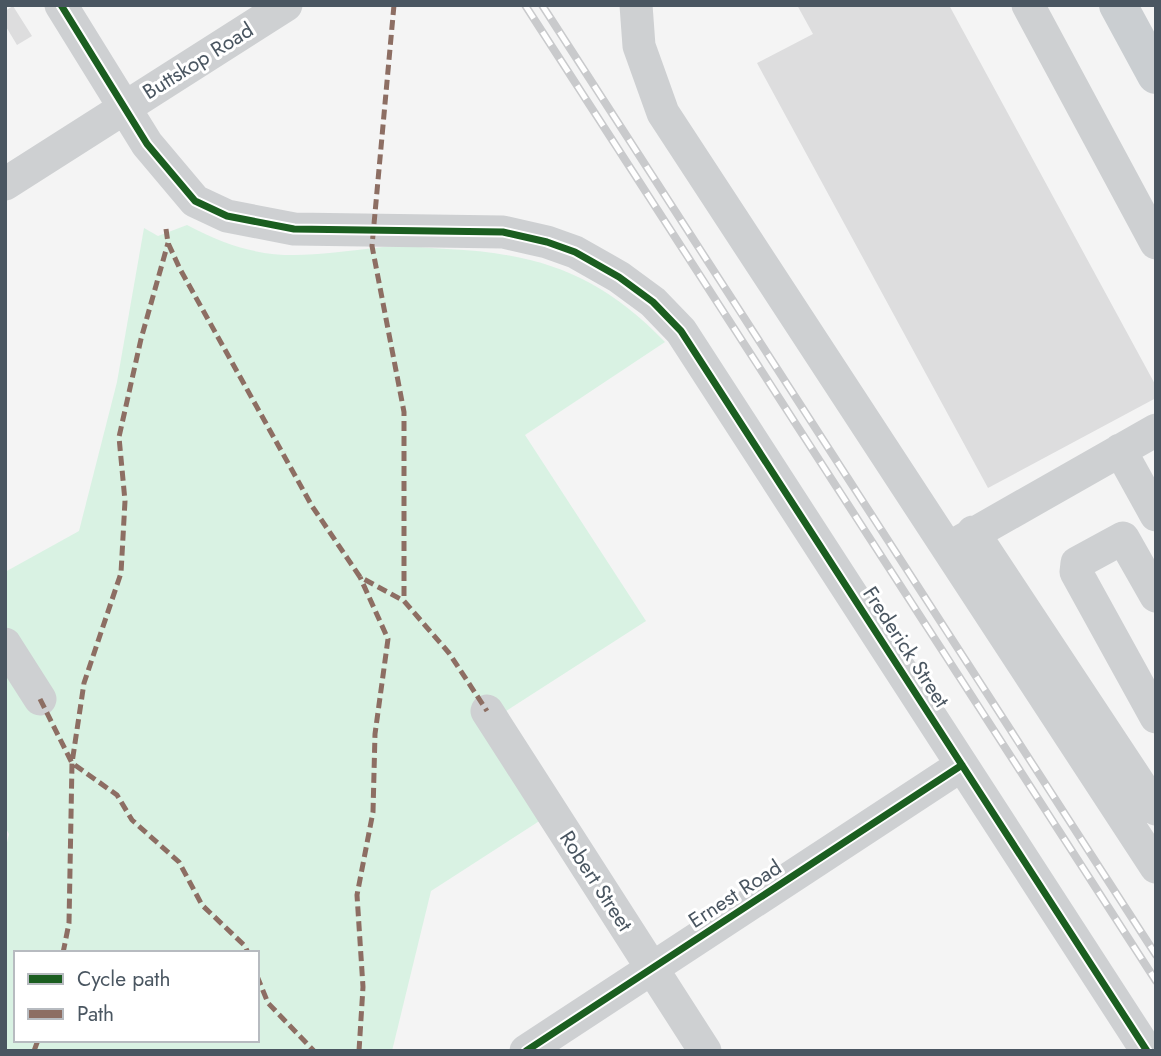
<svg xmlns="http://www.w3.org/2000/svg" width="1161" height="1056" font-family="Jost,sans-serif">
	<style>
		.green { fill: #d9f2e3; fill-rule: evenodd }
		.building { fill: #ddddde }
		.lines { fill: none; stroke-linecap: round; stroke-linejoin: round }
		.minor { stroke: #ced0d2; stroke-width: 33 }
		.major { stroke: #caced1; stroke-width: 38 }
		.rail-casing { stroke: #c9cacc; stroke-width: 8 }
		.rail { stroke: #fff; stroke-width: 5; stroke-dasharray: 16; stroke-linecap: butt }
		.quiet { stroke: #8d6e63; stroke-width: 5; stroke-dasharray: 10 5; stroke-linecap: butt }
		.cycleway-casing { stroke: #fff; stroke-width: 11 }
		.cycleway { stroke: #1b5e20; stroke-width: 7 }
		.labels { text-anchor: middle; stroke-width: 6; stroke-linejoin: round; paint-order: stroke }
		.street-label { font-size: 21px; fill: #4a5661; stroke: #fff }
	</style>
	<rect width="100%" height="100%" fill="#f4f4f4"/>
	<!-- green -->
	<path class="green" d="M187,225C265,266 300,256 383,247C404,245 426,248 447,249C539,253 601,275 665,342L525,435L646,621L492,720L544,818L431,891L392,1051H5V851L9,834L5,827V572L79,531L117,382L144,228L158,236ZM16,953H257V1040H16Z"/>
	<!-- building -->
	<path class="building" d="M797,5H949L1156,386V398L988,488L757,63L813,34Z
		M13,6L32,36L17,45L5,25V11Z"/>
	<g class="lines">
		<!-- minor -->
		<path class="minor" d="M61,5L147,144L195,201L227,216L294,229L503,232L547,242L575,252L619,277L653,302L681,331L1147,1051
			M636,5L639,46L663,113L1156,867
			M1028,5L1156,243
			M5,184L286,5
			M1120,450L1156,515
			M973,532L1156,809
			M954,545L1156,430
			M1156,596L1123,538L1077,563L1076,572L1156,717
			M5,644L40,699
			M487,711L705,1051
			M526,1051L962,765"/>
		<!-- major -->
		<path class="major" d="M1118,5L1156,75"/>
		<defs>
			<path id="rail" d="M525,5L1156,981
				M542,5L1156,955"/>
		</defs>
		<!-- rail casing -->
		<use href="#rail" class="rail-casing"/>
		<!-- rail -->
		<use href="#rail" class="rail"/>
		<!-- quiet -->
		<path class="quiet" d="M394,5L372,246L404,412V601
			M166,229L168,243L180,269L312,506L360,577L404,601L449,653L487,711
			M40,699L72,763L117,795L132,820L179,862L202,905L245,946L248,953
			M63,953L69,923L72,763L84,683L121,573L125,501L119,437L141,339L168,243
			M257,976L268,1003L314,1051
			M34,1051L38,1040
			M359,1051L363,987L357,895L373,812L375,734L388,639L360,577"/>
		<defs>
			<path id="cycleway" d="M61,5L147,144L195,201L227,216L294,229L503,232L547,242L575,252L619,277L653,302L681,331L1147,1051
				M526,1051L962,765"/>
		</defs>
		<!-- cycleway casing -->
		<use href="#cycleway" class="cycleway-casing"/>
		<!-- cycleway -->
		<use href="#cycleway" class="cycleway"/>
	</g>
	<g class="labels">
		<!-- street labels -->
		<g class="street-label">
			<text transform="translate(198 61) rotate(-32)" y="7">Buttskop Road</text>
			<text transform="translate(906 647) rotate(57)" y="7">Frederick Street</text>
			<text transform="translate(596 881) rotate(57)" y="7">Robert Street</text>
			<text transform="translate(735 894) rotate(-33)" y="7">Ernest Road</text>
		</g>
	</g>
	<!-- border -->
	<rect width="1161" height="1056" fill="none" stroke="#4a5661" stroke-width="14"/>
	<!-- legend -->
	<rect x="14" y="951" width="245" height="91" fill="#ffffff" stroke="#b7bbc0" stroke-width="2"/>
	<rect x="28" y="974" width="35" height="10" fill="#1b5e20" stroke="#b7bbc0" stroke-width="2"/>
	<text x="77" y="986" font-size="21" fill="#4a5661">Cycle path</text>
	<rect x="28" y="1009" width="35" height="10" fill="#8d6e63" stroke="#b7bbc0" stroke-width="2"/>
	<text x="77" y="1021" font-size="21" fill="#4a5661">Path</text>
</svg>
